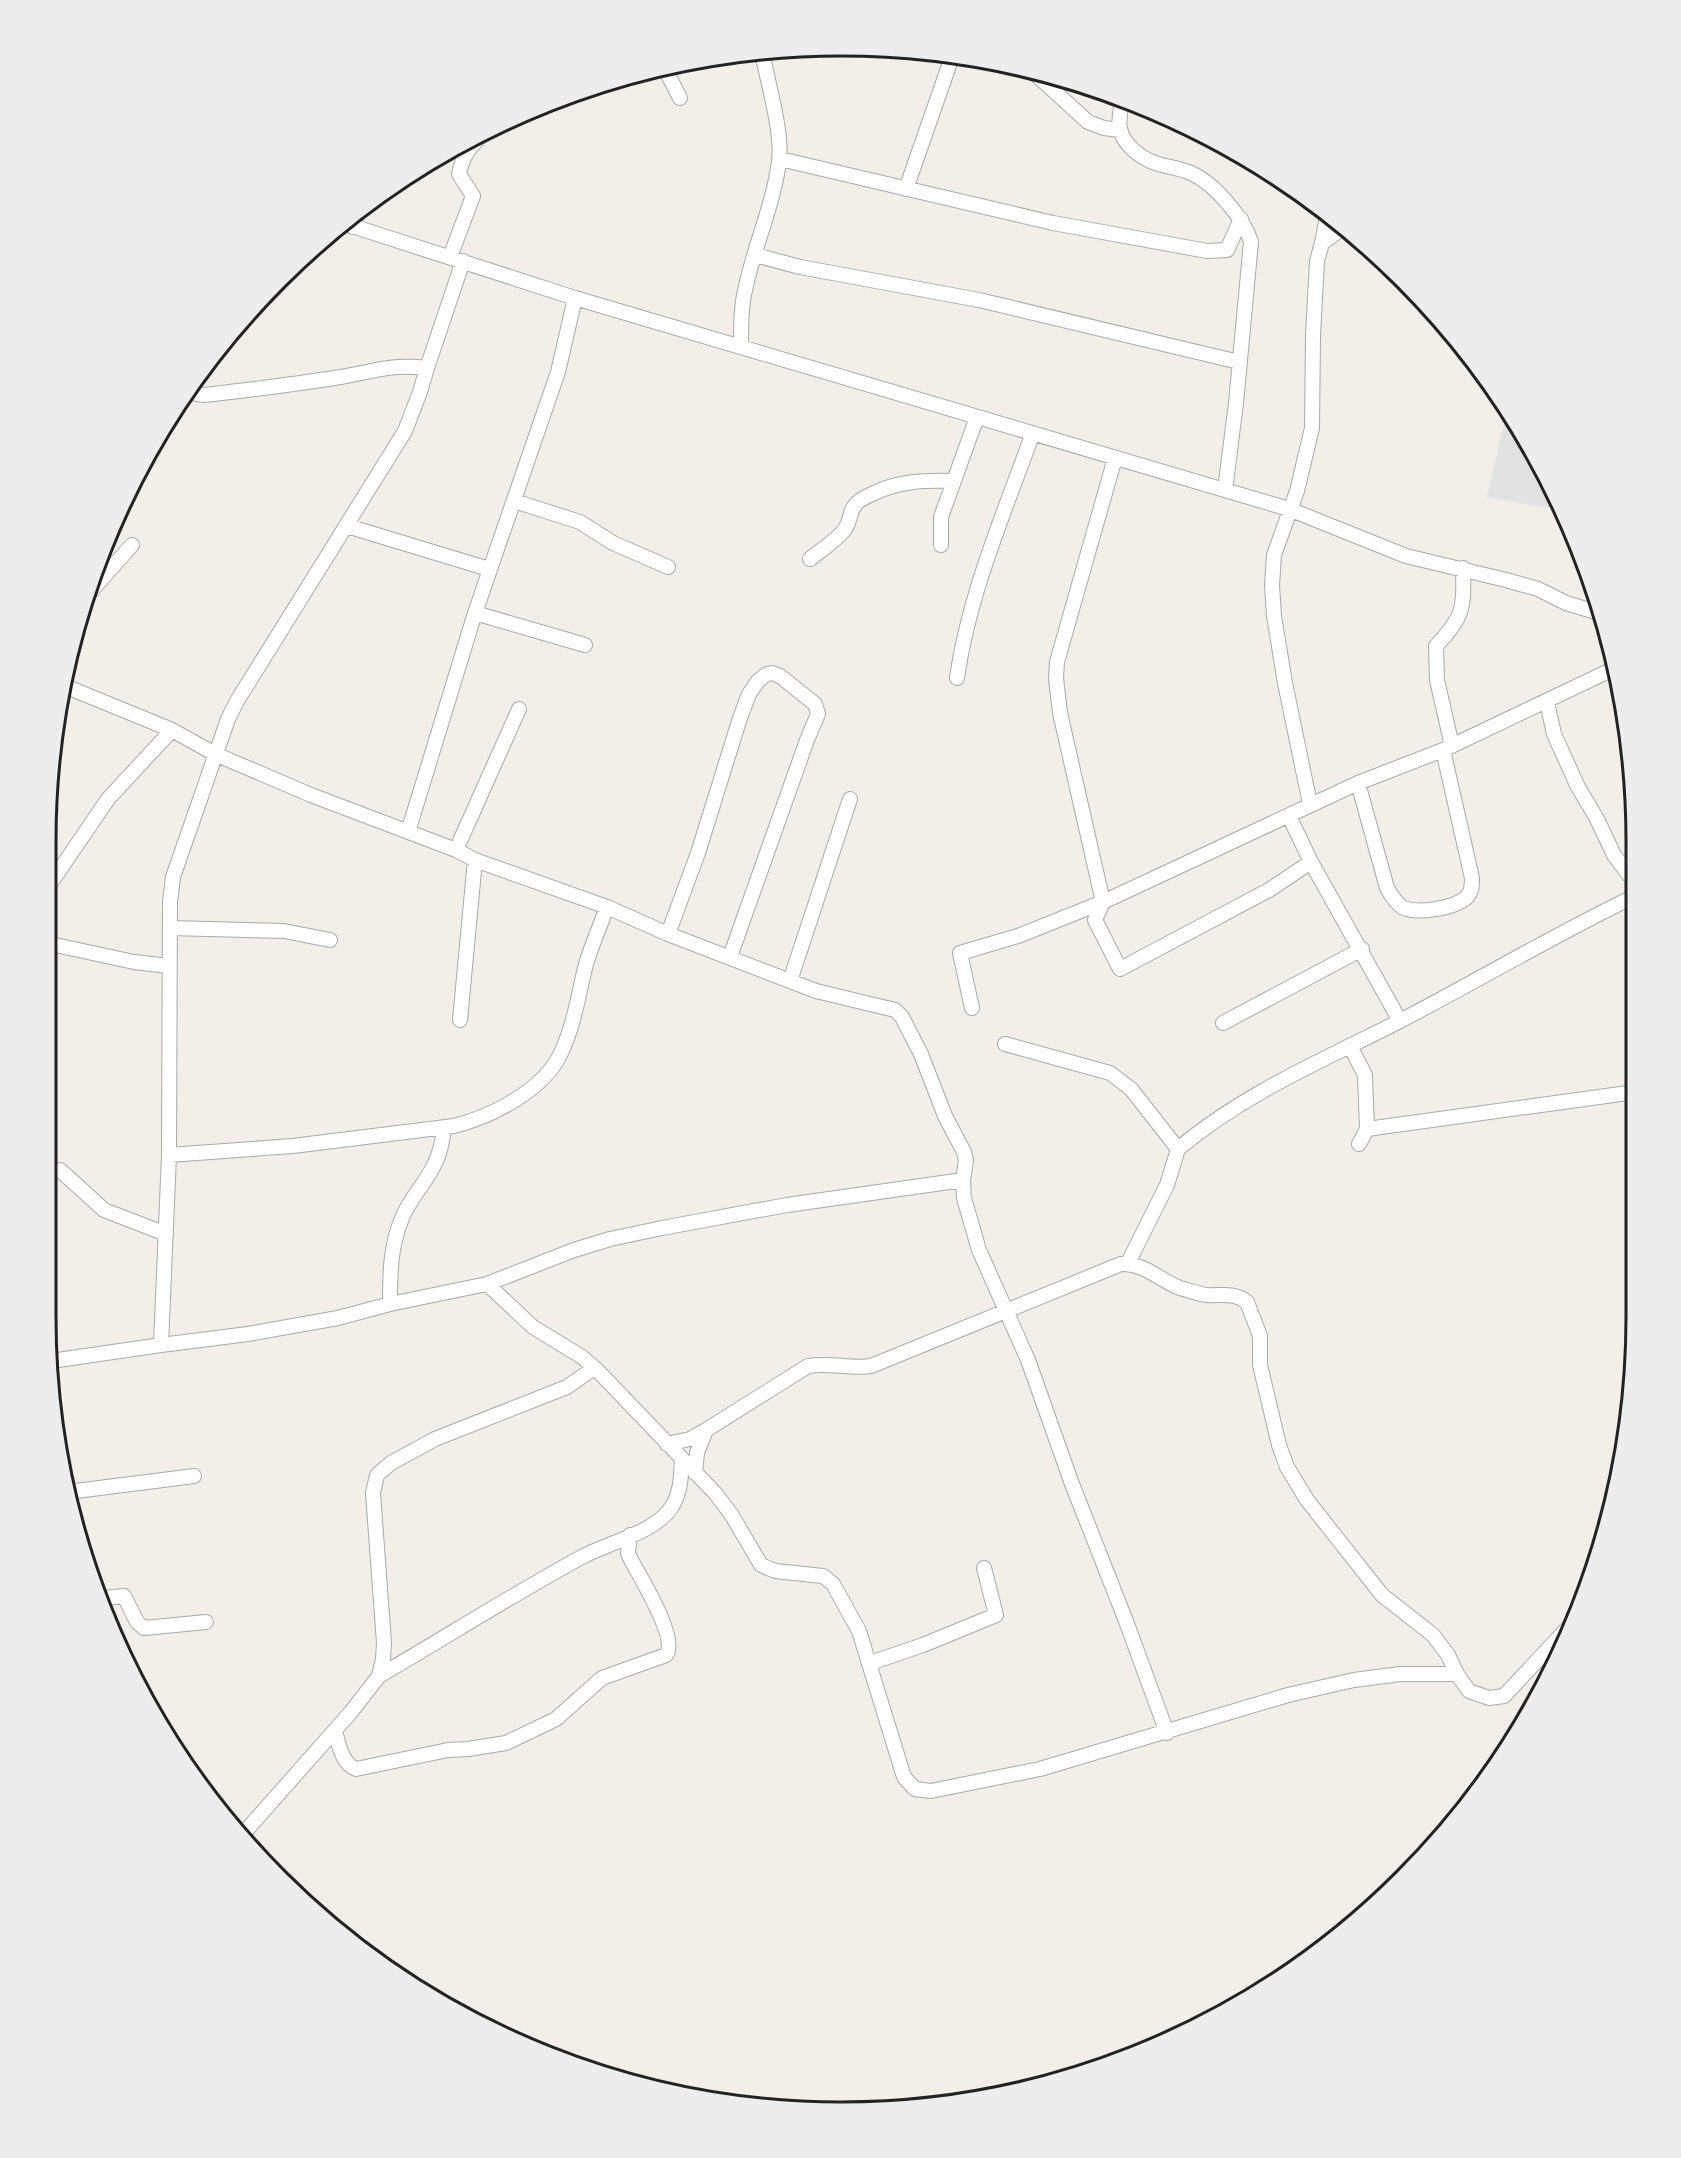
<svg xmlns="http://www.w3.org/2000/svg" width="1681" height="2158" font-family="Ubuntu,sans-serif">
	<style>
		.parking { fill: #e2e2e2 }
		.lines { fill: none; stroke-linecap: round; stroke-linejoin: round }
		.minor-casing { stroke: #a9a9a9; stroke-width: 16 }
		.minor { stroke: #fff; stroke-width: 14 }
		.rim { fill: none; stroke: #222; stroke-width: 3 }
	</style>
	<rect width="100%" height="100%" fill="#f2efe9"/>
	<!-- parking -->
	<path class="parking" d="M1507,412L1529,442L1560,510L1487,497Z"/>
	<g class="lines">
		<defs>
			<path id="minor" d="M665,69L680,98
				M1031,70L1088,122L1104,128L1120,130
				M1122,101C1121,109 1118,120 1120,128C1122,144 1141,158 1155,163C1167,167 1179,168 1191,173C1214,183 1244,218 1251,242L1236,403L1225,490
				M780,159L1053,223L1207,251L1227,250L1241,219
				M906,189L952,57
				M343,223L575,298L1289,509L1406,556L1506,580L1538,589L1566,603L1599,613
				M353,227L358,212
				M1322,243L1328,212
				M755,255L800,267L979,300L1239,362
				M450,257L473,196L459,174C463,154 470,147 484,133
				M741,346C741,326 741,305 746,286C755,244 774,203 779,161C783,132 767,81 762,51
				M186,392L204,395C248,390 291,385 334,378C370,373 389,363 427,368
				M1115,458L1057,662L1056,678L1060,713L1103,902L1095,920L1120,969L1269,890L1311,862
				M514,501L580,522L613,543L668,567
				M347,526L489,569
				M941,545V517L977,417
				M810,559C821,550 836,541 845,529C851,521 849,511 856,504C860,499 866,497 872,494C898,481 924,480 953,481
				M84,599L132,545
				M475,613L585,645
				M957,678C969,594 1004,513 1033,433
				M67,687L172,730L215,754L311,795L456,850L475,860L607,907L668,934L816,991L895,1010L902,1017L921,1054L945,1116L964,1152L966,1160L963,1180L964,1198L979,1250L1028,1360L1072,1484L1126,1621L1167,1733
				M1547,702L1554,734L1578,787L1597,819L1614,855L1635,883
				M1452,746L1437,680L1436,646C1464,616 1464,609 1463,568
				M1358,783L1387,888C1391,895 1395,902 1402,907C1417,915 1455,908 1467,897C1472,892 1472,885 1472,878L1443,750
				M1310,804L1285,683L1274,616L1272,585L1274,555L1297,491L1312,428L1313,335L1317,261L1322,243L1344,227
				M1289,816L1311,862L1400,1021
				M408,832L475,613L558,372L575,298
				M456,850L519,709
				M46,890L108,799L172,730
				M170,928L284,931L330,940
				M668,934L698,853L740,718L749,694L758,681L767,674L772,673L780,676L815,704L818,714L807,740L730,957
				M46,943L134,962L169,966
				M790,981L850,799
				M972,1008L960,953L1018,936L1103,902L1358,783L1443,750L1611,670
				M460,1020L475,860
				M1223,1023L1362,949
				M1005,1044L1110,1073L1131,1089L1178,1149L1167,1185L1128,1263
				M1350,1046L1365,1075L1367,1129
				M1359,1144L1367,1129L1635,1092
				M1178,1149C1243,1094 1323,1060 1398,1022C1477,981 1554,935 1635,896
				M169,1155L293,1146L454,1126C491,1117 544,1090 561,1053C574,1025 578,997 585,968C590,948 600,927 607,907
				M60,1170L104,1210L166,1234
				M487,1284L533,1327L582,1357L598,1371L715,1493L731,1514L761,1565L775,1571L823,1576L833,1584L859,1631L904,1777L915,1789L931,1791L1040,1769L1288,1695L1354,1680L1400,1674H1457
				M390,1304C390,1274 390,1247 402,1218C409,1200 424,1185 433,1167C440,1155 442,1142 444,1128
				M161,1345L248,1334L338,1318L390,1304L487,1284L574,1250L610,1239L662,1228L787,1205L963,1180
				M51,1361L161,1345L169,1155L170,902L173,877L228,719L237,701L405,431L420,392L427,368L463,261
				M667,1444L690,1439L706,1430L808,1366C829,1362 850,1369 871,1366L1121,1264C1145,1263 1159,1280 1180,1288C1188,1290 1198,1294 1207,1295C1222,1296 1234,1292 1247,1302L1260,1336V1365L1279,1445L1287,1467L1307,1500L1382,1595L1433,1635L1448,1655L1457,1674L1469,1691L1489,1698L1504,1696L1576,1619
				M695,1473L697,1453L706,1430
				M68,1492L194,1476
				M103,1598L124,1596L137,1622L144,1628L206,1622
				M870,1663L923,1645L996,1615L984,1568
				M379,1676C446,1637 512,1595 580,1558C608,1542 653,1534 671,1508C681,1493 681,1476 682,1459
				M335,1730C338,1743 342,1764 356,1769L448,1750L468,1749L506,1743L556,1719L602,1678L666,1655C679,1639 639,1575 630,1558L628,1553L630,1535
				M243,1834L351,1712L379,1676L383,1659L384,1643L373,1493L377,1475L391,1463L435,1439L567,1387L594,1368"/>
		</defs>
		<!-- minor casing -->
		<use href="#minor" class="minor-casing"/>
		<!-- minor -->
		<use href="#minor" class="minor"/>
	</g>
	<!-- crop -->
	<path d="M0 0H1681V2158H0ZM841 56H841A785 785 0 0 1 1626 841V1317A785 785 0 0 1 841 2102H841A785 785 0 0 1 56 1317V841A785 785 0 0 1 841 56Z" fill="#ededed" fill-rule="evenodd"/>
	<path class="rim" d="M841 56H841A785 785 0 0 1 1626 841V1317A785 785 0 0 1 841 2102H841A785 785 0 0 1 56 1317V841A785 785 0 0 1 841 56Z"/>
</svg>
